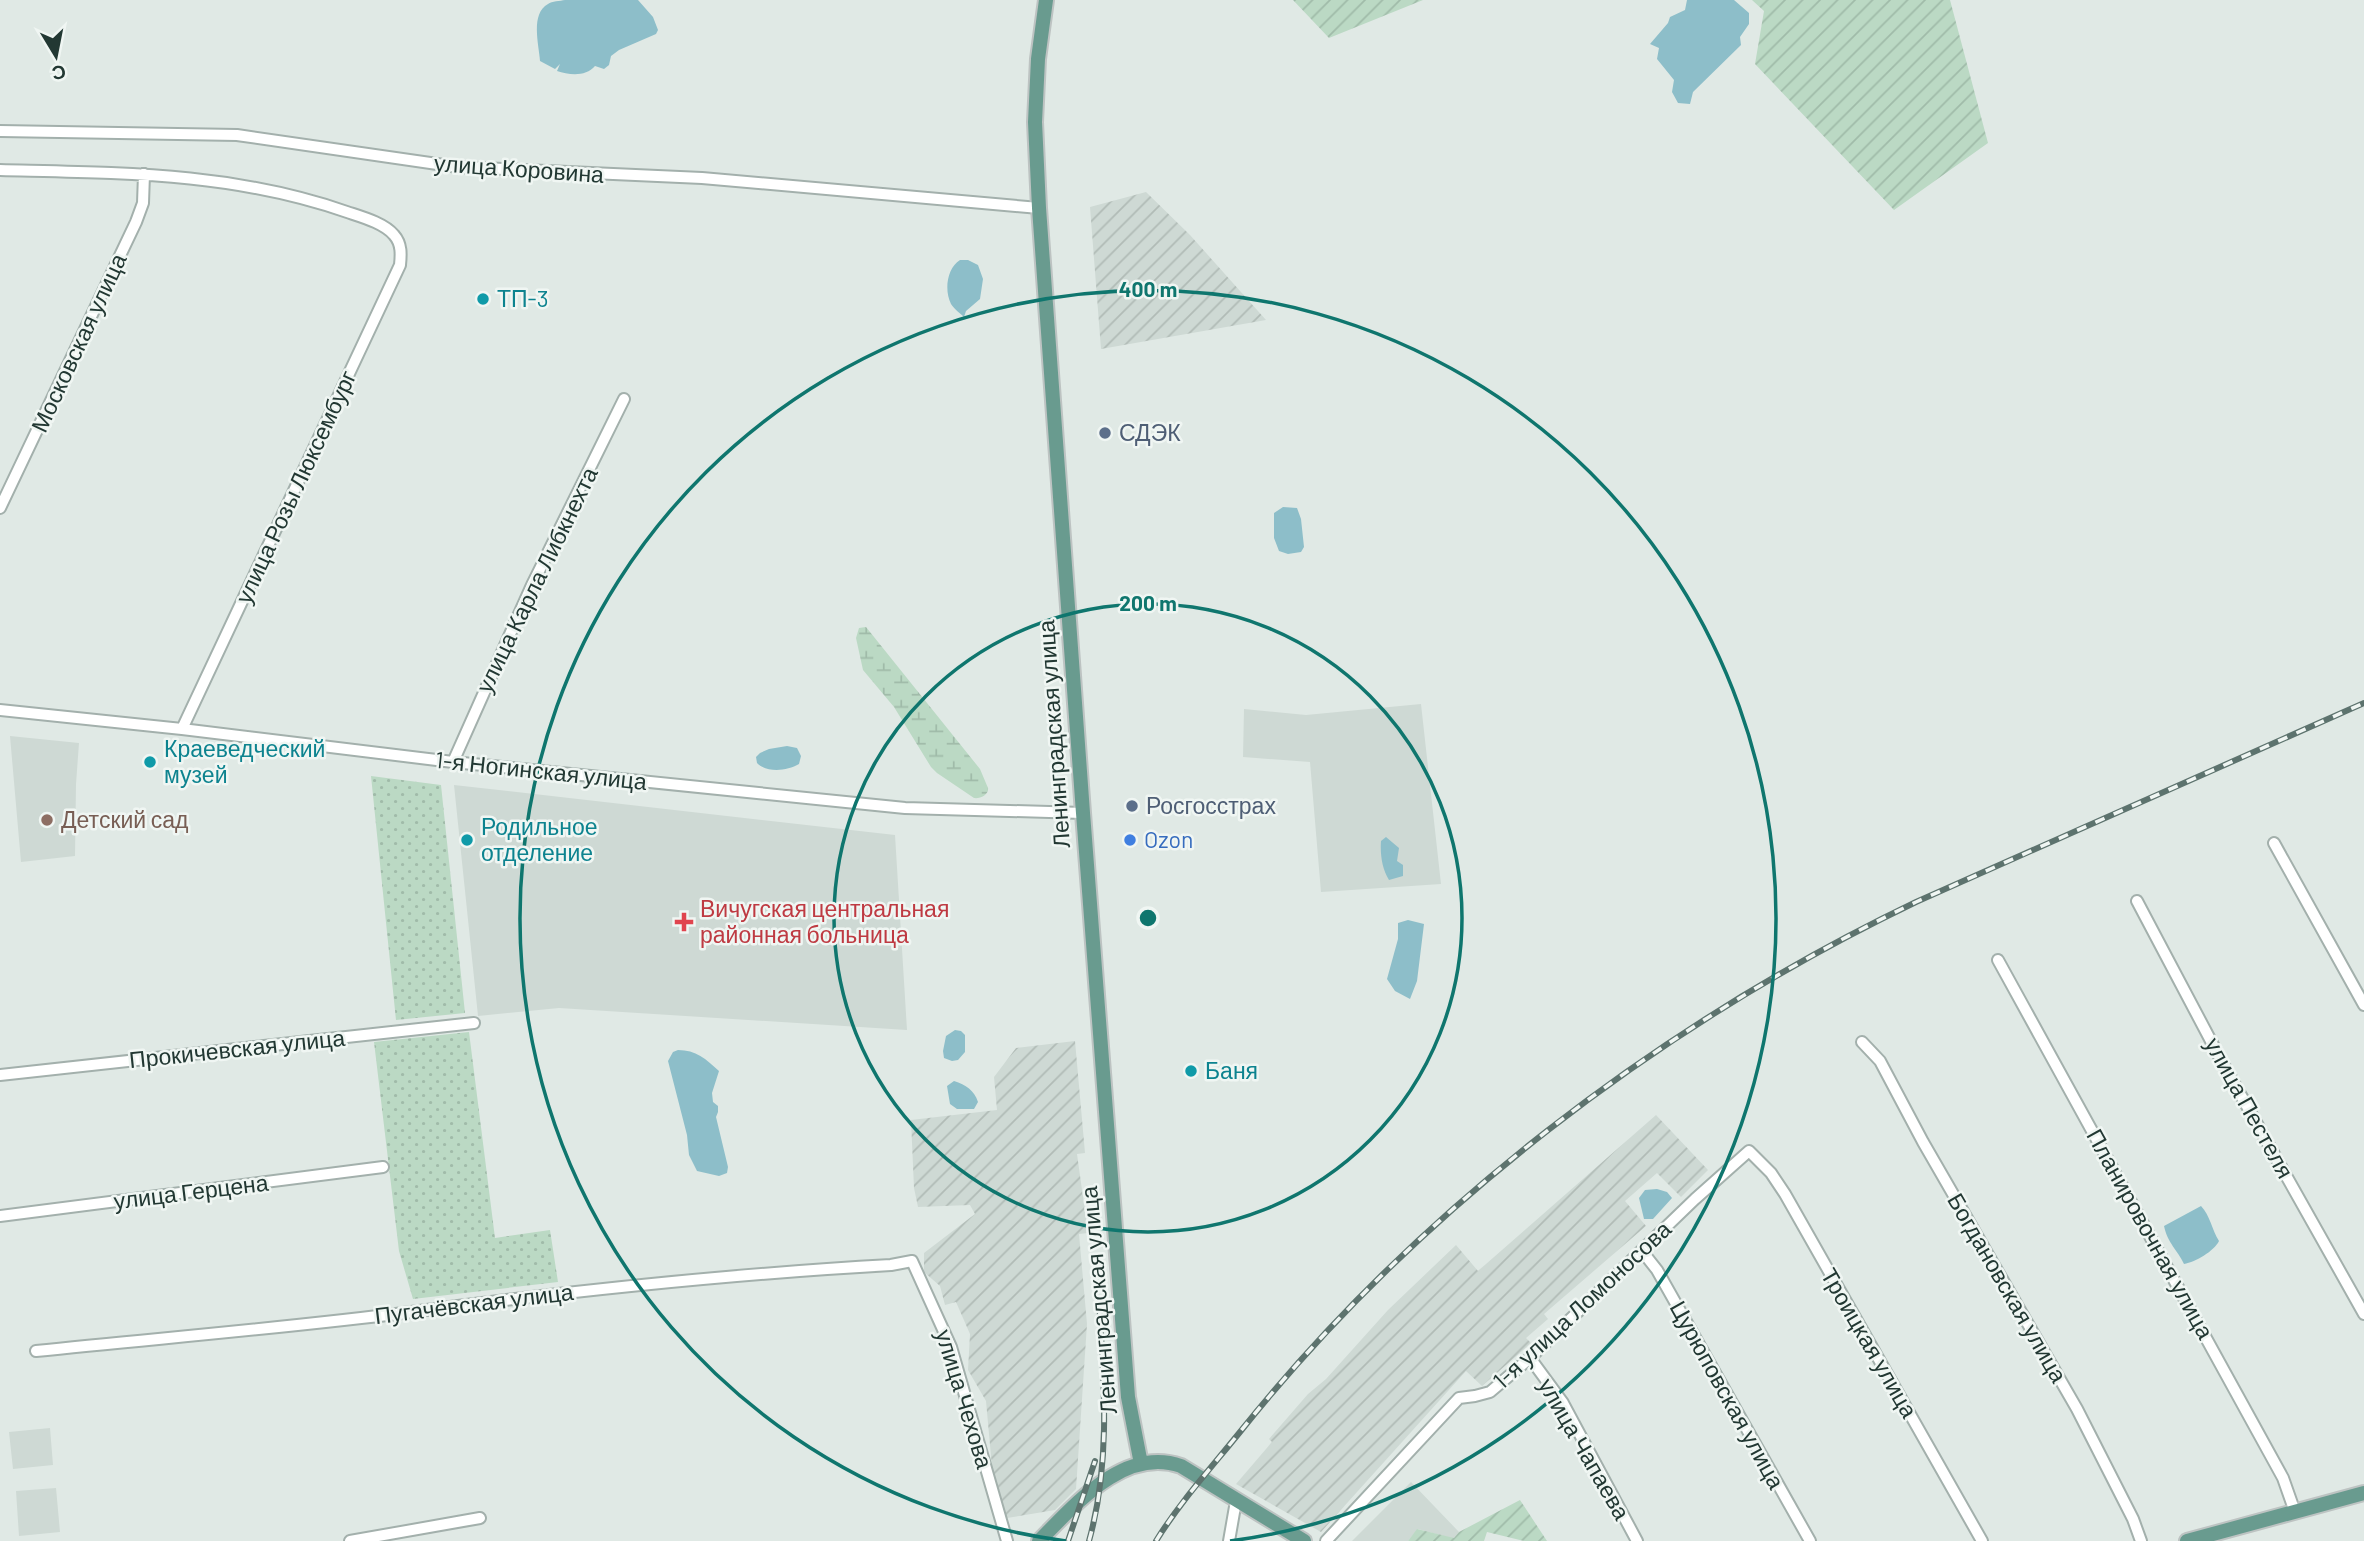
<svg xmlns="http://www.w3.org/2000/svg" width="2364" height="1541" font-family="Barlow,sans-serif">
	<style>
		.built { fill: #ced9d4 }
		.industrial { fill: url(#industrial-furrows) }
		.grass { fill: url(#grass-dots) }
		.wetland { fill: url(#wetland-marsh) }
		.garden { fill: url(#garden-furrows) }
		.water { fill: #8dbec9 }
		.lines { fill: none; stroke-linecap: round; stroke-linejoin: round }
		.minor-casing { stroke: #a3b0ac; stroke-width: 14 }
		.major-casing { stroke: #bdc3c2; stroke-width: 18 }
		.minor { stroke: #fff; stroke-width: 10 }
		.major { stroke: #699b8f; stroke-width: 14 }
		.rail-casing { stroke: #5d736e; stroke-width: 6 }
		.rail { stroke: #f0f6f3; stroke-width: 3.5; stroke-dasharray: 10; stroke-linecap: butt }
		.ring { fill: none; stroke: #0f766e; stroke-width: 3.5 }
		.culture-dot { fill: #0f9aa8; stroke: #f0f6f3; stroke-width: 2.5 }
		.service-dot { fill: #5c6f8a; stroke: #f0f6f3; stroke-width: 2.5 }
		.education-dot { fill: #8d6e63; stroke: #f0f6f3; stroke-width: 2.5 }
		.shop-dot { fill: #3f7fe0; stroke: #f0f6f3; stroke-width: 2.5 }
		.health-dot { fill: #e0444e; stroke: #f0f6f3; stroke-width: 2.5 }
		.labels { text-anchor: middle; stroke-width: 5; stroke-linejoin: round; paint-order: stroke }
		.street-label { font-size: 23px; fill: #223833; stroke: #f0f6f3 }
		.culture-label { font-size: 23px; fill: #0d838f; stroke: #f0f6f3; text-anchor: start }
		.service-label { font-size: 23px; fill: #4e5e75; stroke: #f0f6f3; text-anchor: start }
		.education-label { font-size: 23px; fill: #785e54; stroke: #f0f6f3; text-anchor: start }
		.shop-label { font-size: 23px; fill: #366cbe; stroke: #f0f6f3; text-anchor: start }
		.health-label { font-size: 23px; fill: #be3a42; stroke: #f0f6f3; text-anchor: start }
		.centre { fill: #0f766e; stroke: #f0f6f3; stroke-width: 3.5 }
		.ring-label { font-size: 21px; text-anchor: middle; font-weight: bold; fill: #0f766e; stroke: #f0f6f3; stroke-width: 5; stroke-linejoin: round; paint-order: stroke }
	</style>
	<defs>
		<pattern id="industrial-furrows" width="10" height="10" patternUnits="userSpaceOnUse" patternTransform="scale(1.75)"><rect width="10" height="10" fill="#ced9d4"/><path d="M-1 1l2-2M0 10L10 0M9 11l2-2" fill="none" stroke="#b1bbb6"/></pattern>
		<pattern id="grass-dots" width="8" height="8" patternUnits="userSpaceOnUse" patternTransform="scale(1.75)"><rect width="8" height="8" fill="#bbd9c4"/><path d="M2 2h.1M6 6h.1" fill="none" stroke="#a0bba9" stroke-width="1.8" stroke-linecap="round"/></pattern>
		<pattern id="wetland-marsh" width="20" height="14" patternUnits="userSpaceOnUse" patternTransform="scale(1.75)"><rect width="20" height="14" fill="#bbd9c4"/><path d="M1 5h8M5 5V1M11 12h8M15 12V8" fill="none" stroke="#a0bba9"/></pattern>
		<pattern id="garden-furrows" width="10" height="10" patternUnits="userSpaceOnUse" patternTransform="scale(1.75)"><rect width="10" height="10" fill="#bbd9c4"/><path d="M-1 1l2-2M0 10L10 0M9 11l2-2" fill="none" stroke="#a0bba9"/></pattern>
	</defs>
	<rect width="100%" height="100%" fill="#e0e9e5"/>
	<!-- built -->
	<path class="built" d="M1421,704L1441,884L1321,892L1310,762L1243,757L1244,709L1306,715Z
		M10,736L79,743L76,784L75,856L21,862Z
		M454,785L895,835L907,1030L559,1008L478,1016Z
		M50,1428L53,1465L13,1469L9,1432Z
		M1411,1482L1459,1532L1454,1539L1418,1529L1408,1541H1352Z
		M56,1488L60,1532L19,1536L16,1491Z"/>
	<!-- industrial -->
	<path class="industrial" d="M1146,192L1190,235L1266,320L1101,349L1090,207Z
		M1075,1041L1085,1153L1077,1154L1088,1233L1079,1234L1087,1324L1076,1489L1055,1510L1007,1518L993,1478L986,1401L968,1370L970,1334L956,1302L945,1305L940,1286L924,1272V1253L975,1214L970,1205L918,1207L914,1188L911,1120L997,1110L994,1077L1016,1048Z
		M1656,1115L1708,1170L1681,1197L1657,1173L1625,1201L1646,1226L1544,1314L1548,1319L1526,1338L1531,1343L1482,1386L1466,1371L1321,1532L1236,1484L1272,1442L1269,1439L1308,1394L1326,1379L1388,1310L1456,1245L1478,1271Z"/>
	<!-- grass -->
	<path class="grass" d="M371,776L441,785L465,1013L396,1020Z
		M469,1032L495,1238L550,1230L558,1282L413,1299L399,1251L374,1042Z"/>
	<!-- wetland -->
	<path class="wetland" d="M866,627L980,769L988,788C989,795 980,799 974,798L937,773L931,767L894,707L863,670L856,638L859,628Z"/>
	<!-- garden -->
	<path class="garden" d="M1293,0H1423L1329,38Z
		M1752,0H1950L1988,143L1894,210L1755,64L1764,11Z
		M1520,1500L1547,1541H1524L1487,1532L1484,1541H1408L1417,1529L1454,1538L1459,1532Z"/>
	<!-- water -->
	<path class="water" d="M565,0H638L653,17L658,30L656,34L619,50L611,56L609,65L604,69L595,66C586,77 569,75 557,71L560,64L555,69L540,61C539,45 530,14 548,4C552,1 560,1 565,0Z
		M1687,0H1734L1749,13V24L1740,37L1741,45L1693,92L1690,104L1678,103L1672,92L1674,80L1657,59L1659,48L1650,44L1668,23L1670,17L1685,10Z
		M960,260H968L978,265L983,279L980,299L966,311L964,317C960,313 954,309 951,304C944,290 947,268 960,260Z
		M1283,507L1297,508L1301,519L1304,547L1301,552L1288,554L1279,551L1274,538V513Z
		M787,746L797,748L801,756L799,764C787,771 767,773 757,763L756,757L760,753L769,749Z
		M1386,837L1399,848L1397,861L1403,865V876L1389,880C1382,869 1380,854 1381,841Z
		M1408,920L1424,924L1417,981L1410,999L1395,991L1387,979L1398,939V923Z
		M955,1030L961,1031L965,1035V1052L958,1060L952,1061L944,1058L943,1051L946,1036Z
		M678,1050C696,1050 706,1059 719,1071L712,1093L713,1102L718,1106V1112L716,1117L728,1167L727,1173L719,1176L697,1171L689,1155L687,1135L668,1061L673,1052Z
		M954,1081C966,1085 974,1090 978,1102L974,1109H957L950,1104L947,1086Z
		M1657,1189L1667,1192L1672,1198L1653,1219H1644L1639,1198L1645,1190Z
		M2201,1206C2210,1215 2212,1230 2219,1241C2214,1251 2196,1262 2184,1264C2177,1249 2168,1244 2164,1226Z"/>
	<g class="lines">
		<defs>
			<path id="minor" d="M0,131L237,135L458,167L702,178L1039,208
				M0,170C120,173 232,172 347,212C362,217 384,223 394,235C402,244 401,255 400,265L182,729
				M0,508L136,222L143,203L144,174
				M0,710L182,729L453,762L905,808L1083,813
				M453,762L532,585L624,399
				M2274,843L2364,1005
				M2137,901L2221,1060L2364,1314
				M1998,960L2283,1478L2295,1512
				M1862,1042L1880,1061L1923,1142L2077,1409L2133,1519L2141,1541
				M0,1075L474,1023
				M0,1216L383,1167
				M1642,1251L1657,1270L1810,1541
				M36,1351C161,1338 286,1328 411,1312C570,1291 731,1274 891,1265L912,1261L951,1347L1007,1541
				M1530,1358L1563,1403L1637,1541
				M350,1541L480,1518
				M1229,1541L1236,1501
				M1326,1541L1459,1398L1475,1396L1490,1392L1530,1358L1695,1199L1749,1151L1771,1173L1785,1194L1982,1541"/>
			<path id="major" d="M1046,0L1038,59L1035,122L1039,208L1083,813L1128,1397L1141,1464
				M1039,1541C1075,1505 1124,1446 1181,1466L1304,1541
				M2187,1541L2364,1493"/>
		</defs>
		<!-- minor casing -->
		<use href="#minor" class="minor-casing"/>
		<!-- major casing -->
		<use href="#major" class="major-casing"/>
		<!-- minor -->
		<use href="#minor" class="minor"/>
		<!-- major -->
		<use href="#major" class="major"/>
		<defs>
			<path id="rail" d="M1068,1541L1095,1461
				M1089,1541C1111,1462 1104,1381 1099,1300
				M1156,1541C1180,1502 1211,1468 1240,1432C1417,1210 1660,1025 1916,902L2364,703"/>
		</defs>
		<!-- rail casing -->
		<use href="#rail" class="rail-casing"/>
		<!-- rail -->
		<use href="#rail" class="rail"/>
	</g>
	<!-- distance rings -->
	<g class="ring">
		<circle cx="1148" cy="918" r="314"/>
		<path d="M1066 1541A628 628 0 1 1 1230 1541"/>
	</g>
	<!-- markers -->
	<g class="culture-dot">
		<circle cx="483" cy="299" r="7"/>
		<circle cx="150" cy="762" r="7"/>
		<circle cx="467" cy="840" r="7"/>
		<circle cx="1191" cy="1071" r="7"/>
	</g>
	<g class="service-dot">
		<circle cx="1105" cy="433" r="7"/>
		<circle cx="1132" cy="806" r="7"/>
	</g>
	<circle class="education-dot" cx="47" cy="820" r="7"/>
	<circle class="shop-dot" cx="1130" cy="840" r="7"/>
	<path class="health-dot" d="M680.5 911.5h7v7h7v7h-7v7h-7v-7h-7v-7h7z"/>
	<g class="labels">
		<!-- street labels -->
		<g class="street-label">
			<text transform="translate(519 169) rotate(4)" y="8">улица Коровина</text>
			<text transform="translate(79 343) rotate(-65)" y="8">Московская улица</text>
			<text transform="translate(296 487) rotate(-65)" y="8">улица Розы Люксембург</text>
			<text transform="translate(537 580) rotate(-64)" y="8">улица Карла Либкнехта</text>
			<text transform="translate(1054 734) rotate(-94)" y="8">Ленинградская улица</text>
			<text transform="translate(541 771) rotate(6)" y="8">1-я Ногинская улица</text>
			<text transform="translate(237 1049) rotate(-6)" y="8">Прокичевская улица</text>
			<text transform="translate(2249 1108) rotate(61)" y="8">улица Пестеля</text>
			<text transform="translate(191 1192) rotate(-7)" y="8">улица Герцена</text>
			<text transform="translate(2150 1234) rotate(61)" y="8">Планировочная улица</text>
			<text transform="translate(2007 1288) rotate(60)" y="8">Богдановская улица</text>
			<text transform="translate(1099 1300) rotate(-95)" y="8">Ленинградская улица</text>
			<text transform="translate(474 1304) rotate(-7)" y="8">Пугачёвская улица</text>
			<text transform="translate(1582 1305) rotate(-43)" y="8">1-я улица Ломоносова</text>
			<text transform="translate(1869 1343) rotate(60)" y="8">Троицкая улица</text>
			<text transform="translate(1727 1395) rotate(61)" y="8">Цурюповская улица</text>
			<text transform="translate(964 1399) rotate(73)" y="8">улица Чехова</text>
			<text transform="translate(1584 1449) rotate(60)" y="8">улица Чапаева</text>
		</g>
		<!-- culture labels -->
		<g class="culture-label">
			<text x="497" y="307">ТП-3</text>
			<text x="164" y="757">Краеведческий<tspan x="164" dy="26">музей</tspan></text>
			<text x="481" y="835">Родильное<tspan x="481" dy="26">отделение</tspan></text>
			<text x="1205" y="1079">Баня</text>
		</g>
		<!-- service labels -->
		<g class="service-label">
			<text x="1119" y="441">СДЭК</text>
			<text x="1146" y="814">Росгосстрах</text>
		</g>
		<!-- education labels -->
		<g class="education-label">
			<text x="61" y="828">Детский сад</text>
		</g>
		<!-- shop labels -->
		<g class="shop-label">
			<text x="1144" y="848">Ozon</text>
		</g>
		<!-- health labels -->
		<g class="health-label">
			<text x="700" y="917">Вичугская центральная<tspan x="700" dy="26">районная больница</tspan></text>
		</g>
	</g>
	<circle cx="1148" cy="918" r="10" class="centre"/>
	<g class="ring-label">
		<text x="1148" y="297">400 m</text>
		<text x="1148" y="611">200 m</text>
	</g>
	<!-- north arrow -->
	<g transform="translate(56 56) rotate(170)" stroke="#f0f6f3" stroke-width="5" paint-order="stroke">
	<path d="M0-5L12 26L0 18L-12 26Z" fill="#223833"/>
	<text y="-10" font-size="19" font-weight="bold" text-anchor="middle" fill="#223833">С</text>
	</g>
</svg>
